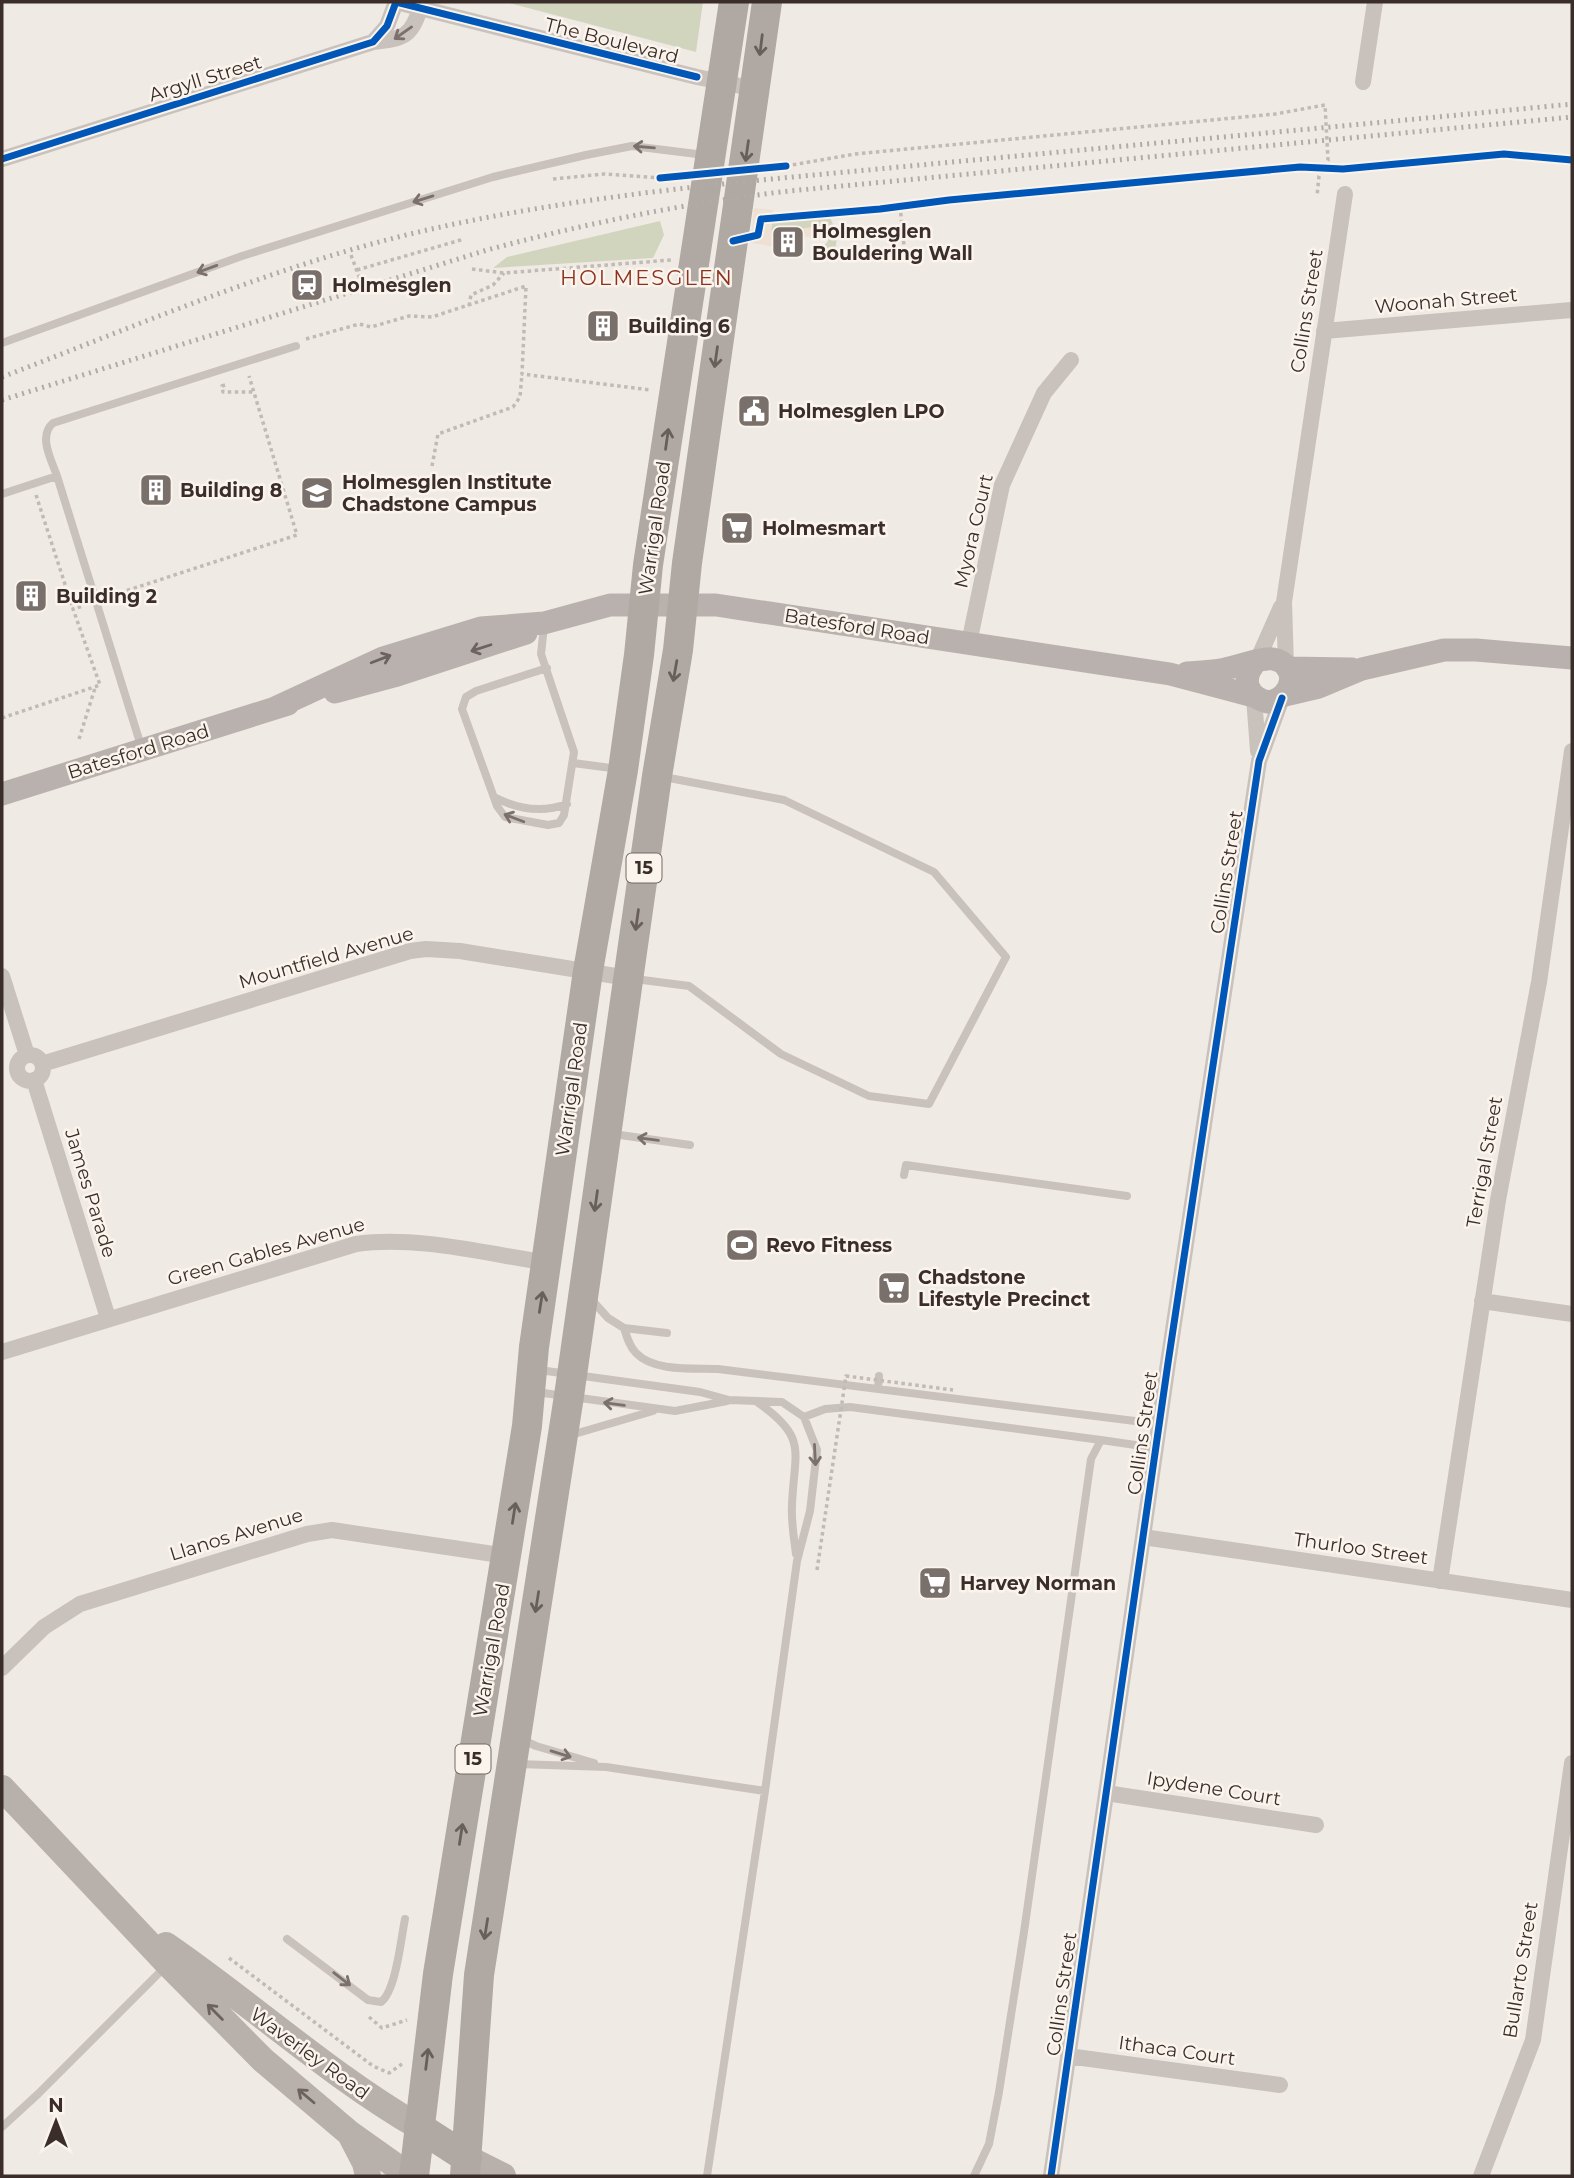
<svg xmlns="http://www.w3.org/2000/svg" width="1574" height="2178" font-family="Montserrat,sans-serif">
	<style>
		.green { fill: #d2d5be }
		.plaza { fill: #eee1d4 }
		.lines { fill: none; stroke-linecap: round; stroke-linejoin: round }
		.path { stroke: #c1bab5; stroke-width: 3.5; stroke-dasharray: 3.5 3.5; stroke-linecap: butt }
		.lane { stroke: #c9c1bc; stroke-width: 8 }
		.street { stroke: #c9c1bc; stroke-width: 16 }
		.secondary { stroke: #b9b1ad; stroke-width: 23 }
		.primary { stroke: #b8b0ab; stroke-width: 26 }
		.highway { stroke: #afa8a3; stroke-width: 30 }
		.rail { stroke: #b1aba7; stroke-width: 5; stroke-dasharray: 2 5; stroke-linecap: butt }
		.path-bridge { stroke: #c1bab5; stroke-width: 3.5; stroke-dasharray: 3.5 3.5; stroke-linecap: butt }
		.cycleway-casing { stroke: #fbf4ed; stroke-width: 11 }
		.cycleway { stroke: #0057b8; stroke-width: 7 }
		.oneway { stroke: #7b706c }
		.oneway2 { stroke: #695f5a }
		.oneway3 { stroke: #6d625e }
		.labels { text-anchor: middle; stroke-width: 5; stroke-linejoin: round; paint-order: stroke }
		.shield { fill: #fbf4ed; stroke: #756964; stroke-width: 2 }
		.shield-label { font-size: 18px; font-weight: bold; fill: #3b2e2a }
		.street-label { font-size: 19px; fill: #3b2e2a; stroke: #fbf4ed }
		.poi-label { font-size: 19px; font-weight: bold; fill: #3b2e2a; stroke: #fbf4ed; text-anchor: start }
		.neighbourhood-label { font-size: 21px; letter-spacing: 2px; fill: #8e321f; stroke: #fbf4ed }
	</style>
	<rect width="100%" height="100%" fill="#f0eae4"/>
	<!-- green -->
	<path class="green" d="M505,2H703L696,52Z
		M830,218C840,235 841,261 814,258L828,241L827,230H771L772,223Z
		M660,221L664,235L653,258L493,268L507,257Z"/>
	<!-- plaza -->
	<path class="plaza" d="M754,208L773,210L771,230L776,232L820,226L827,230L828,236L794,237L784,244L783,248L751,243Z"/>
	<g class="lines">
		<!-- path -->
		<path class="path" d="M786,166L855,154L1275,114L1325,105L1328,160L1319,176L1317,196
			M553,179L604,174L660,178
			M900,206L904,246
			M351,255L361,282
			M472,269L504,273L671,260
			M357,270L464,239
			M469,306L471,295L493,285L504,273
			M306,339L359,324L371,327L409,316L432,317L526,286L522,374L651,390
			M225,385L222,386L223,392H254
			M432,466L438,434L513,407L520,397L522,374
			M36,495L73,609
			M107,597L297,535L249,376
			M2,718L100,685L73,609L83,606
			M79,739L95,688
			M229,1958L373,2066L389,2073L402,2064
			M369,2017L382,2028L407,2020"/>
		<!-- lane -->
		<path class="lane" d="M2,343L242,256L493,177L586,155L632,146L705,155
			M57,476C51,459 38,436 53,423L296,346
			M2,494L57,476L142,749
			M544,626L541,654L574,752L564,815L559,823L548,825L505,817L497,806L462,709L466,697L476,691L547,668
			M573,763L619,769
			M494,797C517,809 542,813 567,804
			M635,979L689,986L781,1054L869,1096L929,1104L1006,957L934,872L784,800L664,777
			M613,1134L690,1145
			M904,1175L906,1165L1127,1196
			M590,1298L608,1318L624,1328L667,1333
			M624,1328C627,1337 629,1346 636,1353C654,1372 694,1368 718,1369L1159,1424
			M539,1370L700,1392L729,1400L782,1402L804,1417L817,1450L810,1511L797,1561L765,1791L707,2176
			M878,1389L879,1376
			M536,1392L675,1411L727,1401
			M757,1402C809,1438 794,1451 792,1505C791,1522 794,1538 796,1554
			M804,1417L825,1409L850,1407L1101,1440
			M571,1435L653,1411
			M523,1740L536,1746L594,1763
			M518,1764L606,1767L765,1791
			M287,1939L368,2000L381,2002C396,1991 401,1938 405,1919
			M2,2127L38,2094L165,1967
			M974,2176L989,2144L999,2092L1024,1932L1091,1459L1101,1440L1156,1448"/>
		<!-- street -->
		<path class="street" d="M396,2L697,77L755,89
			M373,42L387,26L396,2
			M1363,82L1375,2
			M2,159L373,42C402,39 412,37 420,8
			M1324,331L1572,310
			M969,643L1002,485L1044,393L1071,360
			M1257,661L1281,607
			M1286,666L1284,602L1345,194
			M1254,697L1258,751
			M2,976L27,1055
			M17 1068a13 13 0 1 1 26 0a13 13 0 1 1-26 0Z
			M42,1064L410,951L426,949L460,951L628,978
			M34,1080L108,1318
			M1482,1301L1572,1314
			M2,1352L356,1244C416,1235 488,1254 548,1263
			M1143,1537L1572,1600
			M1440,1581L1498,1200L1539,982L1572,751
			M2,1668L44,1627L80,1604L307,1534L332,1530L507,1556
			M1106,1793L1316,1825
			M1068,2056L1280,2085
			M1051,2176L1168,1363L1259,761L1282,698
			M1481,2176L1533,2040L1572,1763"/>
		<!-- secondary -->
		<path class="secondary" d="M1287,668L1352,669
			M1187,673C1198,672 1209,672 1220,670C1233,668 1263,657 1273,659C1300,664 1294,699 1268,702C1247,697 1241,679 1255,663
			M335,692L394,676L526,633
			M1285,695L1319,687L1362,669L1444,650H1476L1572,658
			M275,708L383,658L481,628L544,623L610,605H716L1170,674L1253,696
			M2,794L288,704"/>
		<!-- primary -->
		<path class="primary" d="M2,1788L168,1964L263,2060L348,2132L410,2176
			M166,1945C252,2004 328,2074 419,2127
			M351,2136L365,2163L368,2176
			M467,2158L503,2176"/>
		<!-- highway -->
		<path class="highway" d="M419,2127L467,2158
			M414,2176L438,1974L527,1426L534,1347L588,971L623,770L639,655L648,565L734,2
			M465,2176L479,1975L569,1396L657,776L678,650L687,563L767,2"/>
		<!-- rail -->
		<path class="rail" d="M2,377C144,323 286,261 436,228C598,192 765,180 931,164C1144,144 1358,125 1572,104
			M2,400L487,250C587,223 687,203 789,191L1572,117"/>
		<!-- path-bridge -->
		<path class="path-bridge" d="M660,178L786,166
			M817,1570L846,1376L953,1390"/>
		<defs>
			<path id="cycleway" d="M396,2L697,77
				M2,159L373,42L387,26L396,2
				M660,178L786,166
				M733,241L758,235L761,219L880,209L949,200L1300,167L1343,169L1504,154L1572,160
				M1051,2176L1168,1363L1259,761L1282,698"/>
		</defs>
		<!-- cycleway casing -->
		<use href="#cycleway" class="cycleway-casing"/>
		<!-- cycleway -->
		<use href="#cycleway" class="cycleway"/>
	</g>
	<!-- one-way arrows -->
	<defs><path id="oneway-shaft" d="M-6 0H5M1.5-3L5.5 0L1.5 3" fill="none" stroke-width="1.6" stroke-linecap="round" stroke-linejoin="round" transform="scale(1.75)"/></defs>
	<g class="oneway">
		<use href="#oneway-shaft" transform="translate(403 33) rotate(145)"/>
		<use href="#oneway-shaft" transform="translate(644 147) rotate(-175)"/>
		<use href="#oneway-shaft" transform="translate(423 199) rotate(163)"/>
		<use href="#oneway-shaft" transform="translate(207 269) rotate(160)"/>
		<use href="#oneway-shaft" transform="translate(514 818) rotate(-159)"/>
		<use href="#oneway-shaft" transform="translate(648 1139) rotate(-172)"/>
		<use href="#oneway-shaft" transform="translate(614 1404) rotate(-173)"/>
		<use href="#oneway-shaft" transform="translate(815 1455) rotate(87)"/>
		<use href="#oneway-shaft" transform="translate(561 1754) rotate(17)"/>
		<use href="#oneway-shaft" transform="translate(342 1979) rotate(38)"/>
	</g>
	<g class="oneway2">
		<use href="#oneway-shaft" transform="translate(761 45) rotate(97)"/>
		<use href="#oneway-shaft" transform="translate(747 151) rotate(98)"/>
		<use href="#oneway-shaft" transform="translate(716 357) rotate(98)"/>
		<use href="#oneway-shaft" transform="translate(667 439) rotate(-82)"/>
		<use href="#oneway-shaft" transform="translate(675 671) rotate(100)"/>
		<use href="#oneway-shaft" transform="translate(637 920) rotate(98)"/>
		<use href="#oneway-shaft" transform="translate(596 1201) rotate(98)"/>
		<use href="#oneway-shaft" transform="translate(541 1302) rotate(-81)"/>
		<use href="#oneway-shaft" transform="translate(514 1513) rotate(-81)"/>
		<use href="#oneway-shaft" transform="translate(537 1602) rotate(99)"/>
		<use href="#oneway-shaft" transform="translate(461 1834) rotate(-81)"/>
		<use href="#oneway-shaft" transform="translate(486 1929) rotate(99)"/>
		<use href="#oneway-shaft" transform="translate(427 2059) rotate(-83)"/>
	</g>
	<g class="oneway3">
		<use href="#oneway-shaft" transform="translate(481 648) rotate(162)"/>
		<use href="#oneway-shaft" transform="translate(381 659) rotate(-21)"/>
		<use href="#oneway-shaft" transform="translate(215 2012) rotate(-135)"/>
		<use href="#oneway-shaft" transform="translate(306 2096) rotate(-140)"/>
	</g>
	<!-- icons -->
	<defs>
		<symbol id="building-square" viewBox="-11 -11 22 22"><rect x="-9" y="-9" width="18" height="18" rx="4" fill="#7a706b" stroke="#fbf4ed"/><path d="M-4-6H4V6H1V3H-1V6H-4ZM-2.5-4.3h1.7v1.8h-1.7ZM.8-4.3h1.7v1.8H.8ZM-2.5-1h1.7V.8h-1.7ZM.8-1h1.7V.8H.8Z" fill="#fff"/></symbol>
		<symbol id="station-square" viewBox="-11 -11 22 22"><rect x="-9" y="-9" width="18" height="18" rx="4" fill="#7a706b" stroke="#fbf4ed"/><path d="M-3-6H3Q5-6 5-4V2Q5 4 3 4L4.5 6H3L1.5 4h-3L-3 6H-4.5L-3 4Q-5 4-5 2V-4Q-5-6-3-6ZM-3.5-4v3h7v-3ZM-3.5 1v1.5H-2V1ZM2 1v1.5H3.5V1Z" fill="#fff"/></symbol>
		<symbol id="civic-square" viewBox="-11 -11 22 22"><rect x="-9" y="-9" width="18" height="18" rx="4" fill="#7a706b" stroke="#fbf4ed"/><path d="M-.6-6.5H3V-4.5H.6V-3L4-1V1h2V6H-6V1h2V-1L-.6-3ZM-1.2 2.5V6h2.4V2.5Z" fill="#fff"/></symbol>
		<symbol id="university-square" viewBox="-11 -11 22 22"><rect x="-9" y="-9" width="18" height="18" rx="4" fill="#7a706b" stroke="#fbf4ed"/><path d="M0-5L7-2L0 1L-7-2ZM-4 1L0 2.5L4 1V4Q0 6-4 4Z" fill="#fff"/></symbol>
		<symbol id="supermarket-square" viewBox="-11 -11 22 22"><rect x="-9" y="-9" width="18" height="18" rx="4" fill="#7a706b" stroke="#fbf4ed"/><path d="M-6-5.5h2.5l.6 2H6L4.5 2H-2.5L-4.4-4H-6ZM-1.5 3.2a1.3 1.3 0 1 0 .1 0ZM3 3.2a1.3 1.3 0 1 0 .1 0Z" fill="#fff"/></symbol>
		<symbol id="stadium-square" viewBox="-11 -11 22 22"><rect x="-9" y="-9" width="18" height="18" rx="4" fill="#7a706b" stroke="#fbf4ed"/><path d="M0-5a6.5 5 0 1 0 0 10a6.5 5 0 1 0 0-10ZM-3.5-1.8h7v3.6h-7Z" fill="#fff"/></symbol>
	</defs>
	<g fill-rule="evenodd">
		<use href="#building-square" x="769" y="223" width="38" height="38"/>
		<use href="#station-square" x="288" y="266" width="38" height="38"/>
		<use href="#building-square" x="584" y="307" width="38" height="38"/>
		<use href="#civic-square" x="735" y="392" width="38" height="38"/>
		<use href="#building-square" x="137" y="471" width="38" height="38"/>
		<use href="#university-square" x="298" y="474" width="38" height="38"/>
		<use href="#supermarket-square" x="718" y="509" width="38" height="38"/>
		<use href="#building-square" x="12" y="577" width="38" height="38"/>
		<use href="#stadium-square" x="723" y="1226" width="38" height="38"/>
		<use href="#supermarket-square" x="875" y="1269" width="38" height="38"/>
		<use href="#supermarket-square" x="916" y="1564" width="38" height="38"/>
	</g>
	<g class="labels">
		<!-- shield labels -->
		<g class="shield">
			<rect x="626.5" y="853.5" width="35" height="29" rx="5"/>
			<rect x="455.5" y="1744.5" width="35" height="29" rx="5"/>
		</g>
		<g class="shield-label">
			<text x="644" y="874">15</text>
			<text x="473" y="1765">15</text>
		</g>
		<!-- street labels -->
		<g class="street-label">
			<text transform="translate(612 40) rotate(14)" y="7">The Boulevard</text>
			<text transform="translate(205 78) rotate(-17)" y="7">Argyll Street</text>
			<text transform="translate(1446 300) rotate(-5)" y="7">Woonah Street</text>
			<text transform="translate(1306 311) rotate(-81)" y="7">Collins Street</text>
			<text transform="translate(654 528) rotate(-82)" y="7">Warrigal Road</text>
			<text transform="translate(973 531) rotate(-77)" y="7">Myora Court</text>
			<text transform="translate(857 626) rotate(9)" y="7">Batesford Road</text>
			<text transform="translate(138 751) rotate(-17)" y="7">Batesford Road</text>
			<text transform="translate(1226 872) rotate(-81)" y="7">Collins Street</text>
			<text transform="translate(326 957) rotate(-16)" y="7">Mountfield Avenue</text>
			<text transform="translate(571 1089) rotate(-82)" y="7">Warrigal Road</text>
			<text transform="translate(1484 1162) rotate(-80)" y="7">Terrigal Street</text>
			<text transform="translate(91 1193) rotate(73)" y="7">James Parade</text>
			<text transform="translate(266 1251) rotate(-16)" y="7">Green Gables Avenue</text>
			<text transform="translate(1142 1433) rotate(-82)" y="7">Collins Street</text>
			<text transform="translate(236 1534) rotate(-17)" y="7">Llanos Avenue</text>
			<text transform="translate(1361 1548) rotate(8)" y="7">Thurloo Street</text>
			<text transform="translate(491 1650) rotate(-80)" y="7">Warrigal Road</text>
			<text transform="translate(1214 1788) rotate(9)" y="7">Ipydene Court</text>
			<text transform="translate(1520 1970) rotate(-81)" y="7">Bullarto Street</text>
			<text transform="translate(1061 1994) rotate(-82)" y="7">Collins Street</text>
			<text transform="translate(1177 2050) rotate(8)" y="7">Ithaca Court</text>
			<text transform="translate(310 2053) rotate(36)" y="7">Waverley Road</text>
		</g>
		<!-- poi labels -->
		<g class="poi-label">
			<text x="812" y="238">Holmesglen<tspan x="812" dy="22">Bouldering Wall</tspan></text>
			<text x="332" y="292">Holmesglen</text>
			<text x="628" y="333">Building 6</text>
			<text x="778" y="418">Holmesglen LPO</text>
			<text x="342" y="489">Holmesglen Institute<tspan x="342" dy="22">Chadstone Campus</tspan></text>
			<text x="180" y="497">Building 8</text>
			<text x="762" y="535">Holmesmart</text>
			<text x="56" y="603">Building 2</text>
			<text x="766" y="1252">Revo Fitness</text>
			<text x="918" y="1284">Chadstone<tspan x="918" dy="22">Lifestyle Precinct</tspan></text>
			<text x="960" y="1590">Harvey Norman</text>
		</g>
		<!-- neighbourhood labels -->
		<g class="neighbourhood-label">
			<text x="647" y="285">HOLMESGLEN</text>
		</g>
	</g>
	<!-- border -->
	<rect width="1574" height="2178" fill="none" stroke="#3b2e2a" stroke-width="7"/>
	<!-- north arrow -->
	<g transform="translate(56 2122)" stroke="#fbf4ed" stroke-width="5" paint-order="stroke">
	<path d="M0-5L12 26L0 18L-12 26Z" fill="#3b2e2a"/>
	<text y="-10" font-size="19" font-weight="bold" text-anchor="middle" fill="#3b2e2a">N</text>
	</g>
</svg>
